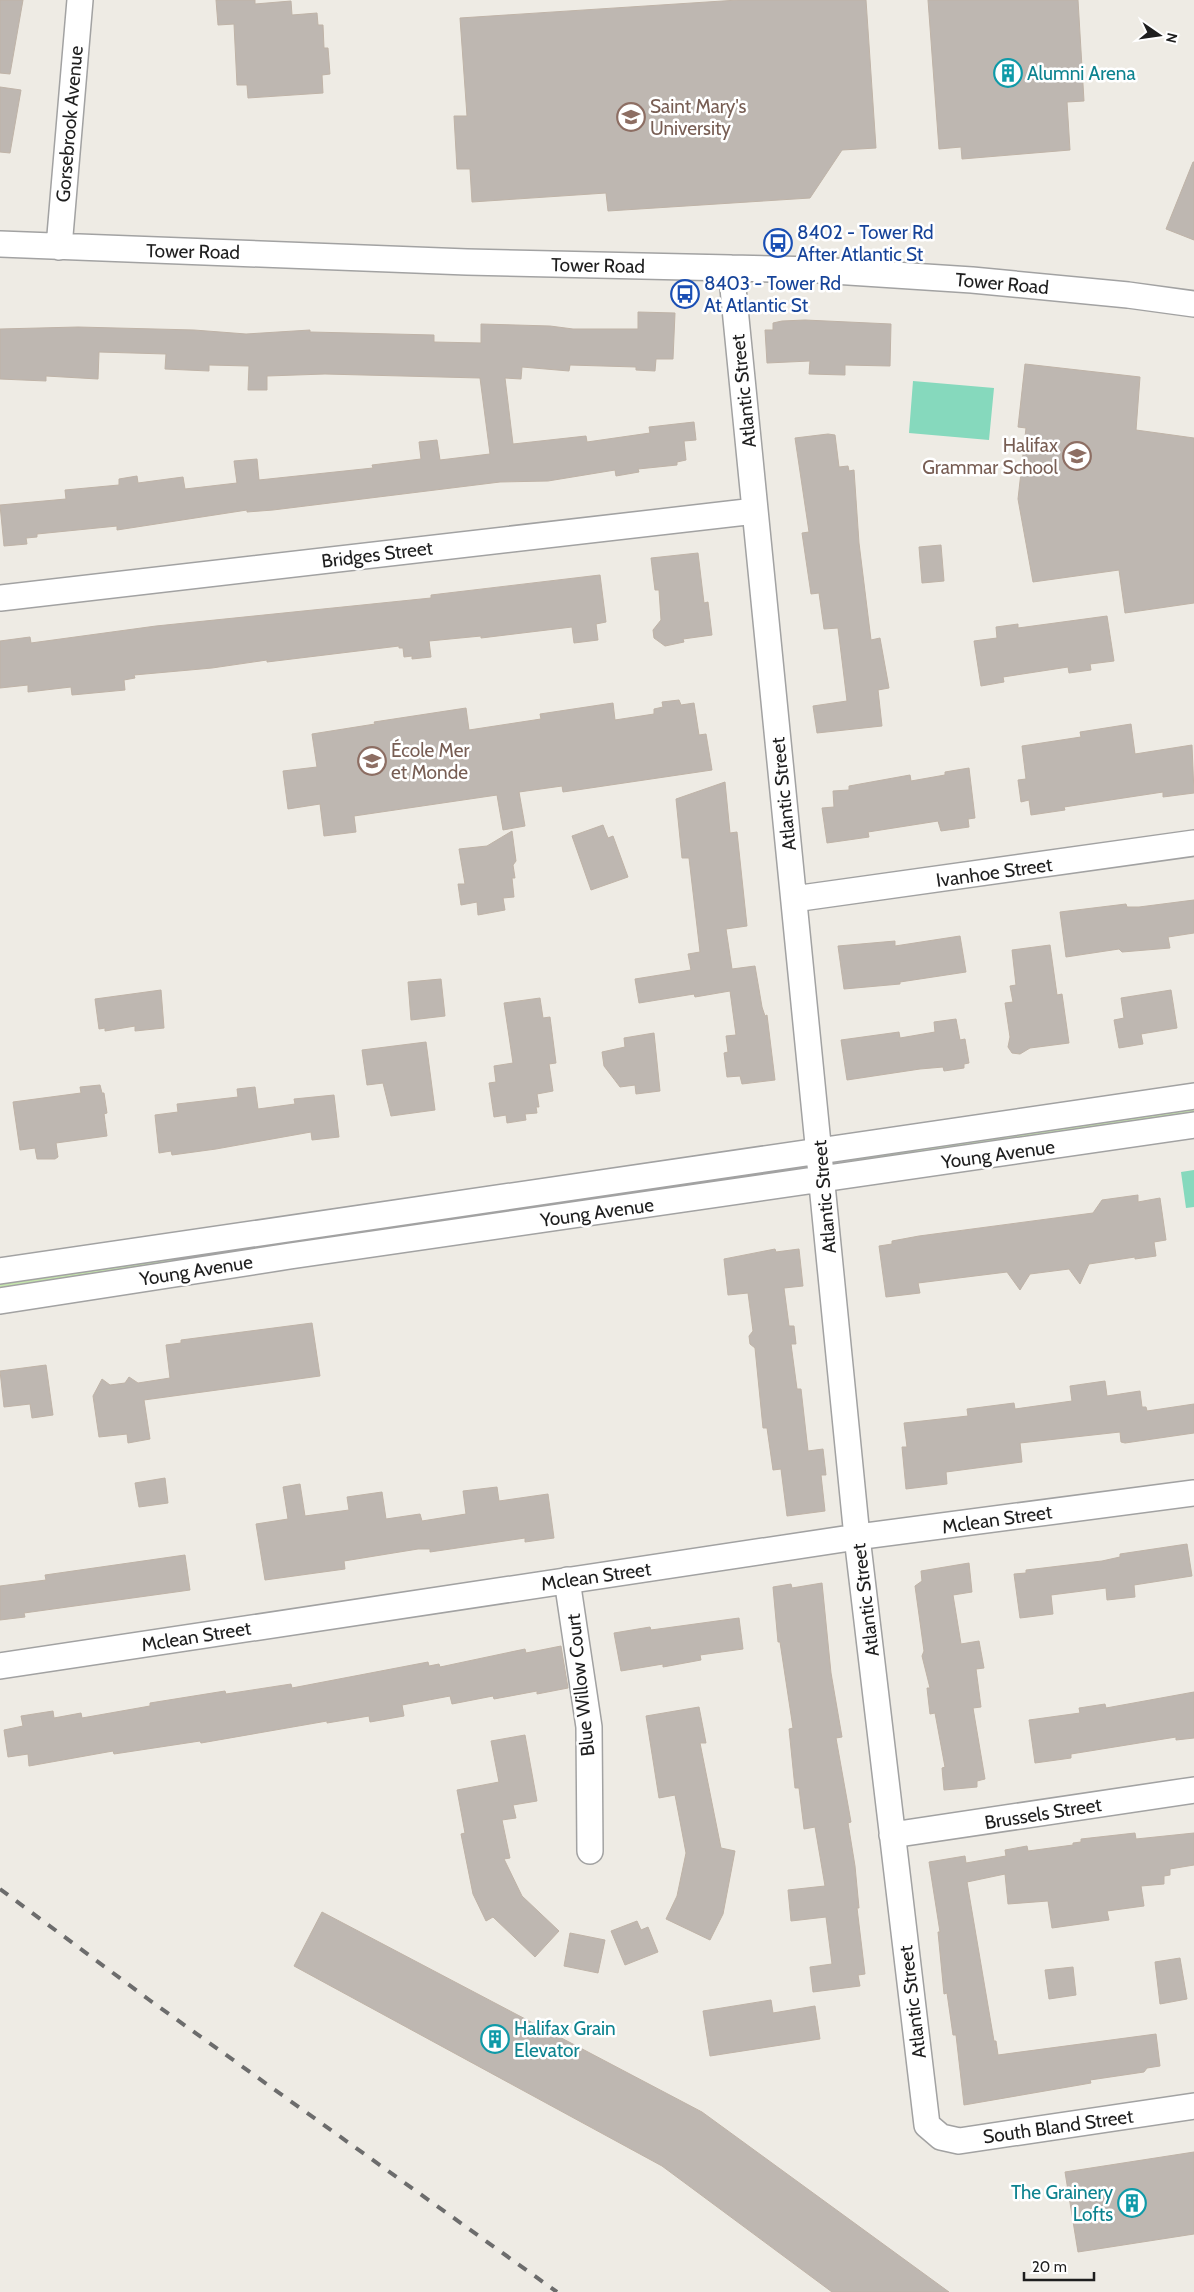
<svg xmlns="http://www.w3.org/2000/svg" width="1194" height="2292" font-family="Cabin,sans-serif">
	<style>
		.grass { fill: #c5e6ad }
		.pitch { fill: #86d9bd }
		.building { fill: #beb7b1; stroke: #bfb3a7 }
		.lines { fill: none; stroke-linecap: round; stroke-linejoin: round }
		.minor-casing { stroke: #a2a2a2; stroke-width: 28 }
		.minor { stroke: #fff; stroke-width: 25 }
		.rail { stroke: #6c6c6c; stroke-width: 4; stroke-dasharray: 10 10; stroke-linecap: butt }
		.labels { text-anchor: middle; stroke-width: 5; stroke-linejoin: round; paint-order: stroke }
		.culture-label { font-size: 19px; fill: #0d838f; stroke: #fff; text-anchor: start }
		.education-label { font-size: 19px; fill: #785e54; stroke: #fff; text-anchor: start }
		.street-label { font-size: 19px; fill: #1e1e1e; stroke: #fff }
		.transit-label { font-size: 19px; fill: #164399; stroke: #fff; text-anchor: start }
	</style>
	<rect width="100%" height="100%" fill="#eeebe4"/>
	<!-- grass -->
	<path class="grass" d="M1194,1106V1113L853,1163L850,1161L852,1157Z
		M788,1167L791,1170L789,1173L308,1241L309,1237Z
		M274,1243L277,1246L0,1290V1283Z"/>
	<!-- pitch -->
	<path class="pitch" d="M913,381L994,388L989,440L909,433Z
		M1194,1170V1207L1186,1208L1181,1172Z"/>
	<!-- building -->
	<path class="building" d="M0,0H23L10,74L0,73Z
		M216,0H255V4L291,1L292,15L317,13L318,25H323L324,48H328L330,74L322,75L323,93L248,98L247,85H237L234,24L218,25Z
		M738,0H866L876,148L842,150L810,198L608,211L606,193L472,202L470,169H457L454,116H467L460,18Z
		M928,0H1078L1084,101L1067,102L1070,150L962,159L961,147L939,149Z
		M0,87L21,90L10,153L0,152Z
		M1193,162H1194V240L1166,229Z
		M638,312L675,313L673,359H656L655,371L636,370V367L570,365L569,371L522,367L521,379L505,378L513,444L586,436L587,442L650,433L649,427L694,422L696,440L684,441L686,460L677,462V465L638,469L639,472L616,476L615,470L548,481L500,482L273,510L247,512V510L117,530V526L37,534V537L26,538L27,544L4,546L0,505L66,499L65,490L119,485V479L137,476L138,483L183,477L185,489L237,483L234,461L257,459L259,480L373,468L372,465L421,459L419,442L437,440L440,460L490,454L480,378L325,374L267,376V390H248L249,366L209,365V371L165,369L166,354L99,352L98,379L46,376V381L0,379V329L78,327L194,330L246,334L310,330V332L434,335V342L481,343V324L550,326L573,329H638Z
		M805,320L891,324L890,366L845,365V375L809,374L810,361L767,363L765,330H773V323L782,321Z
		M1025,364L1140,377L1136,430L1194,438V603L1125,613L1119,570L1033,582L1018,499L1026,428L1018,427Z
		M828,434L835,435L839,467L848,466L849,471L854,470L859,543L871,640L880,638L889,688L878,690L882,726L817,733L813,706L847,701L838,628L824,629L819,593L811,594L802,533L809,532L795,438Z
		M941,545L944,581L922,583L919,547Z
		M698,553L704,603L708,602L712,635L683,639L684,642L665,646L654,638L653,630L661,620L659,590H655L651,558Z
		M600,575L606,622L596,624L598,640L574,643L572,627L481,638V636L429,641L431,657L412,659V656L404,657L403,648H399V646L267,662V660L212,668L134,675L135,678L124,680L125,690L104,692L72,695L71,687L28,692V685L0,688V641L30,637L31,643L156,626L431,598V595Z
		M1107,616L1114,661L1090,664L1091,670L1069,673L1068,667L1003,677L1004,682L981,686L974,641L997,638L996,627L1018,624V628Z
		M679,700L681,705L694,703L699,735L706,734L712,770L563,792L562,786L519,792L525,826L503,830L497,795L354,816L356,832L324,836L320,804L288,809L283,771L317,767L312,734L375,724L374,722L466,708L469,730L541,719L540,714L613,703L615,720L654,714V709L663,707L662,702Z
		M1131,724L1135,754L1192,745L1194,793L1163,797V792L1064,807L1065,810L1031,815L1029,800L1021,802L1018,780L1026,779L1022,746L1081,737L1080,732Z
		M969,768L975,818L968,819L969,827L941,831L938,821L868,832L869,837L827,843L822,808L834,807L833,791L849,790V786L910,775L911,781L945,775V772Z
		M725,782L730,833L737,832L747,926L726,929L732,969L755,966L762,1007L765,1016L767,1015L775,1080L742,1084L740,1076L727,1077L724,1053L728,1052L726,1036L736,1035L730,991L695,997L694,994L639,1003L635,979L691,970L688,954L700,952L689,858H682L676,799Z
		M603,825L608,838L613,836L628,877L591,890L572,836Z
		M512,831L516,861L513,865L515,878H512L514,897L503,898L505,910L478,915L477,902L461,905L458,884H465L459,849L487,846Z
		M1194,900V933L1168,937L1170,948L1122,952L1119,949L1066,957L1060,912L1126,904L1127,907H1139Z
		M960,936L966,972L900,982V984L844,989L838,946L895,941V946Z
		M1050,945L1057,995L1062,994L1069,1043L1030,1048L1020,1054L1012,1053L1008,1047L1010,1037L1005,1003L1013,1002L1010,986L1016,985L1012,950Z
		M441,979L445,1016L411,1020L408,982Z
		M161,990L164,1028L135,1031V1026L105,1031V1028L99,1029L95,999Z
		M1171,990L1177,1028L1141,1034L1143,1044L1119,1048L1114,1020L1124,1018L1121,998Z
		M540,998L543,1018L550,1017L556,1063L549,1064L553,1091L537,1094L539,1107H536L537,1113L525,1114L526,1120L507,1123L506,1115L494,1117L489,1083L496,1082L494,1066L513,1063L504,1003Z
		M956,1019L960,1040L965,1039L969,1063L964,1064V1068L944,1071L943,1067L920,1069L847,1080L841,1040L899,1032L900,1038L935,1032L934,1022Z
		M654,1033L660,1091L636,1094L635,1085L620,1087L604,1066L602,1052L625,1047L624,1038Z
		M426,1042L435,1110L391,1116L383,1083L367,1085L362,1050Z
		M100,1085L102,1093H104L107,1113L104,1114L107,1136L56,1143L58,1157L55,1159H37L35,1148L20,1150L13,1102L81,1093L80,1087Z
		M255,1087L258,1109L295,1104L294,1099L334,1095L339,1137L312,1140L311,1132L216,1149L172,1155L171,1151L159,1153L155,1115L178,1112L177,1104L238,1097L237,1089Z
		M1138,1195V1202L1160,1198L1166,1240L1154,1242L1156,1256L1135,1259V1257L1089,1264L1080,1284L1069,1269L1030,1274L1020,1290L1007,1272L918,1283L920,1293L886,1297L879,1246L892,1244V1241L919,1236L1093,1213L1102,1200Z
		M775,1249L776,1252L799,1249L803,1286L784,1288L789,1326H794L796,1344H791L797,1389H801L808,1451L823,1449L826,1475H821L825,1511L787,1516L781,1469L773,1470L767,1428H763L755,1348L750,1344L749,1336L753,1331L748,1293L728,1295L724,1259Z
		M312,1323L320,1376L144,1400L150,1439L128,1443L127,1434L99,1437L93,1396L102,1379L110,1385L125,1383L129,1377L138,1383L170,1378L166,1345L181,1343V1340Z
		M46,1365L53,1415L32,1418L30,1404L4,1407L0,1371Z
		M1105,1381L1107,1396L1140,1391L1142,1407H1146L1147,1411L1194,1404V1433L1125,1443L1121,1442L1120,1432L1020,1443L1022,1462L946,1472L947,1484L906,1489L902,1447H907L904,1423L968,1416L967,1409L1014,1403L1015,1409L1072,1401L1070,1386Z
		M165,1478L168,1503L139,1507L135,1483Z
		M300,1484L305,1516L349,1510L347,1497L382,1492L386,1519L420,1514L422,1521L466,1514L463,1491L497,1487L499,1501L548,1494L554,1538L525,1542V1538L430,1552V1549H418L344,1561L345,1569L265,1580L256,1524L288,1519L283,1487Z
		M1187,1544L1192,1576L1134,1585L1135,1597L1107,1600L1106,1588L1051,1595L1053,1614L1020,1618L1014,1574L1026,1573V1570L1102,1561L1120,1557V1554Z
		M185,1555L190,1590L24,1613L25,1617L0,1620V1586L46,1580L45,1575Z
		M969,1563L972,1592L953,1595L961,1644L979,1641L984,1668L976,1669L981,1707L973,1708L985,1779L977,1781V1787L944,1790L942,1768L945,1767L935,1713L930,1714L927,1688H930L922,1656L924,1651L915,1586L922,1581L921,1571Z
		M822,1583L831,1673L842,1737L836,1738L851,1822L848,1823L855,1866L859,1908H857L865,1974L858,1975L860,1986L813,1992L810,1967L832,1964L826,1917L791,1921L788,1890L825,1886L815,1827L804,1829L799,1788H795L789,1729L793,1728L780,1642H778L773,1587L791,1584L792,1588Z
		M739,1618L743,1649L700,1655L701,1660L663,1667V1664L621,1671L614,1633L650,1627L651,1630Z
		M561,1646L568,1688L537,1694V1691L494,1699L493,1696L452,1704L450,1696L402,1705L404,1716L370,1722L369,1716L327,1723V1721L201,1743L200,1741L114,1754L113,1751L29,1766L28,1754L8,1757L4,1730L23,1726L21,1716L53,1711L54,1718L81,1713L82,1718L150,1706V1703L225,1691L226,1694L291,1684L292,1688L428,1662L429,1666L439,1664L440,1667L525,1649L526,1653Z
		M1194,1692V1738L1176,1740V1737L1071,1754V1758L1035,1763L1029,1720L1080,1713L1079,1708L1105,1704L1106,1708Z
		M699,1707L706,1743H700L721,1848L735,1851L723,1914L710,1940L666,1919L677,1896L686,1853L675,1795L659,1798L646,1716Z
		M525,1735L537,1801L513,1805L516,1818L502,1820L510,1858L504,1859L522,1896L559,1931L535,1957L493,1917L486,1921L473,1894L461,1834L465,1833L457,1790L499,1782L491,1741Z
		M1135,1833L1136,1839L1194,1833V1865L1170,1869V1875L1164,1876V1884L1141,1886L1144,1906L1107,1911L1109,1920L1052,1928L1048,1901L1008,1904L1005,1874L967,1882L994,2041H996L998,2055L1156,2034L1160,2066L1147,2068L1144,2072L1090,2080L1091,2083L964,2105L956,2035H953L947,1993L944,1994L938,1932H940L929,1862L965,1856L966,1863L1006,1856L1005,1850L1027,1846L1028,1851L1073,1845V1843L1081,1842V1839Z
		M322,1912L702,2112L949,2292H832L662,2166L294,1966Z
		M637,1921L641,1930L648,1927L658,1952L625,1965L611,1931Z
		M570,1933L605,1940L598,1973L564,1966Z
		M1180,1958L1187,1999L1160,2004L1155,1962Z
		M1073,1967L1076,1995L1049,1999L1045,1970Z
		M771,2000L773,2013L815,2006L820,2039L710,2056L703,2011Z
		M1194,2152V2234L1078,2252L1065,2172Z"/>
	<g class="lines">
		<defs>
			<path id="minor" d="M0,244L467,262L818,270L972,280L1128,295L1194,304
				M59,247L80,0
				M731,268L857,1537L927,2125L941,2137L959,2141L1194,2106
				M0,598L755,511
				M794,899L1194,843
				M0,1271L1194,1096
				M0,1301L290,1256L1194,1125
				M567,1580L589,1727L590,1851
				M0,1666L857,1537L1194,1493
				M892,1835L1194,1790"/>
		</defs>
		<!-- minor casing -->
		<use href="#minor" class="minor-casing"/>
		<!-- minor -->
		<use href="#minor" class="minor"/>
		<!-- rail -->
		<path class="rail" d="M0,1889L148,1999L557,2292"/>
	</g>
	<!-- icons -->
	<defs>
		<symbol id="building-ring" viewBox="-11 -11 22 22"><circle r="9.5" fill="#fff" stroke="#0f9aa8" stroke-width="1.5"/><path d="M-4-6H4V6H1V3H-1V6H-4ZM-2.5-4.3h1.7v1.8h-1.7ZM.8-4.3h1.7v1.8H.8ZM-2.5-1h1.7V.8h-1.7ZM.8-1h1.7V.8H.8Z" fill="#0f9aa8"/></symbol>
		<symbol id="university-ring" viewBox="-11 -11 22 22"><circle r="9.5" fill="#fff" stroke="#8d6e63" stroke-width="1.5"/><path d="M0-5L7-2L0 1L-7-2ZM-4 1L0 2.5L4 1V4Q0 6-4 4Z" fill="#8d6e63"/></symbol>
		<symbol id="bus-ring" viewBox="-11 -11 22 22"><circle r="9.5" fill="#fff" stroke="#1a4fb4" stroke-width="1.5"/><path d="M-5-6H5V4H4V6H2V4H-2V6H-4V4H-5ZM-3.5-4V0h7V-4ZM-3.5 1.2v1.5H-2V1.2ZM2 1.2v1.5H3.5V1.2Z" fill="#1a4fb4"/></symbol>
		<symbol id="school-ring" viewBox="-11 -11 22 22"><circle r="9.5" fill="#fff" stroke="#8d6e63" stroke-width="1.5"/><path d="M0-5L7-2L0 1L-7-2ZM-4 1L0 2.5L4 1V4Q0 6-4 4Z" fill="#8d6e63"/></symbol>
	</defs>
	<g fill-rule="evenodd">
		<use href="#building-ring" x="992" y="57" width="32" height="32"/>
		<use href="#university-ring" x="615" y="101" width="32" height="32"/>
		<use href="#bus-ring" x="762" y="227" width="32" height="32"/>
		<use href="#bus-ring" x="669" y="278" width="32" height="32"/>
		<use href="#school-ring" x="1061" y="440" width="32" height="32"/>
		<use href="#school-ring" x="356" y="745" width="32" height="32"/>
		<use href="#building-ring" x="479" y="2023" width="32" height="32"/>
		<use href="#building-ring" x="1116" y="2187" width="32" height="32"/>
	</g>
	<g class="labels">
		<!-- culture labels -->
		<g class="culture-label">
			<text x="1027" y="80">Alumni Arena</text>
			<text x="514" y="2035">Halifax Grain<tspan x="514" dy="22">Elevator</tspan></text>
			<text x="1113" y="2199" text-anchor="end">The Grainery<tspan x="1113" dy="22">Lofts</tspan></text>
		</g>
		<!-- education labels -->
		<g class="education-label">
			<text x="650" y="113">Saint Mary's<tspan x="650" dy="22">University</tspan></text>
			<text x="1058" y="452" text-anchor="end">Halifax<tspan x="1058" dy="22">Grammar School</tspan></text>
			<text x="391" y="757">École Mer<tspan x="391" dy="22">et Monde</tspan></text>
		</g>
		<!-- street labels -->
		<g class="street-label">
			<text transform="translate(69 124) rotate(-85)" y="7">Gorsebrook Avenue</text>
			<text transform="translate(193 251) rotate(1)" y="7">Tower Road</text>
			<text transform="translate(598 265) rotate(1)" y="7">Tower Road</text>
			<text transform="translate(1002 283) rotate(5)" y="7">Tower Road</text>
			<text transform="translate(743 391) rotate(-96)" y="7">Atlantic Street</text>
			<text transform="translate(377 554) rotate(-7)" y="7">Bridges Street</text>
			<text transform="translate(783 794) rotate(-96)" y="7">Atlantic Street</text>
			<text transform="translate(994 872) rotate(-8)" y="7">Ivanhoe Street</text>
			<text transform="translate(998 1154) rotate(-8)" y="7">Young Avenue</text>
			<text transform="translate(824 1197) rotate(-95)" y="7">Atlantic Street</text>
			<text transform="translate(597 1212) rotate(-8)" y="7">Young Avenue</text>
			<text transform="translate(196 1270) rotate(-9)" y="7">Young Avenue</text>
			<text transform="translate(997 1519) rotate(-8)" y="7">Mclean Street</text>
			<text transform="translate(596 1576) rotate(-8)" y="7">Mclean Street</text>
			<text transform="translate(865 1600) rotate(-97)" y="7">Atlantic Street</text>
			<text transform="translate(196 1636) rotate(-9)" y="7">Mclean Street</text>
			<text transform="translate(580 1685) rotate(-96)" y="7">Blue Willow Court</text>
			<text transform="translate(1043 1813) rotate(-9)" y="7">Brussels Street</text>
			<text transform="translate(912 2002) rotate(-97)" y="7">Atlantic Street</text>
			<text transform="translate(1058 2126) rotate(-8)" y="7">South Bland Street</text>
		</g>
		<!-- transit labels -->
		<g class="transit-label">
			<text x="797" y="239">8402 - Tower Rd<tspan x="797" dy="22">After Atlantic St</tspan></text>
			<text x="704" y="290">8403 - Tower Rd<tspan x="704" dy="22">At Atlantic St</tspan></text>
		</g>
	</g>
	<!-- north arrow -->
	<g transform="translate(1159 35) rotate(103)" stroke="#ffffff" stroke-width="4" paint-order="stroke">
	<path d="M0-4L9 19L0 12L-9 19Z" fill="#1e1e1e"/>
	<text y="-8" font-size="14" font-weight="bold" text-anchor="middle" fill="#1e1e1e">N</text>
	</g>
	<!-- scale -->
	<path d="M1024 2272v8h70v-8" fill="none" stroke="#1e1e1e" stroke-width="2.5"/>
	<text x="1032" y="2272" font-size="15" fill="#1e1e1e" stroke="#ffffff" stroke-width="4" paint-order="stroke">20 m</text>
</svg>
